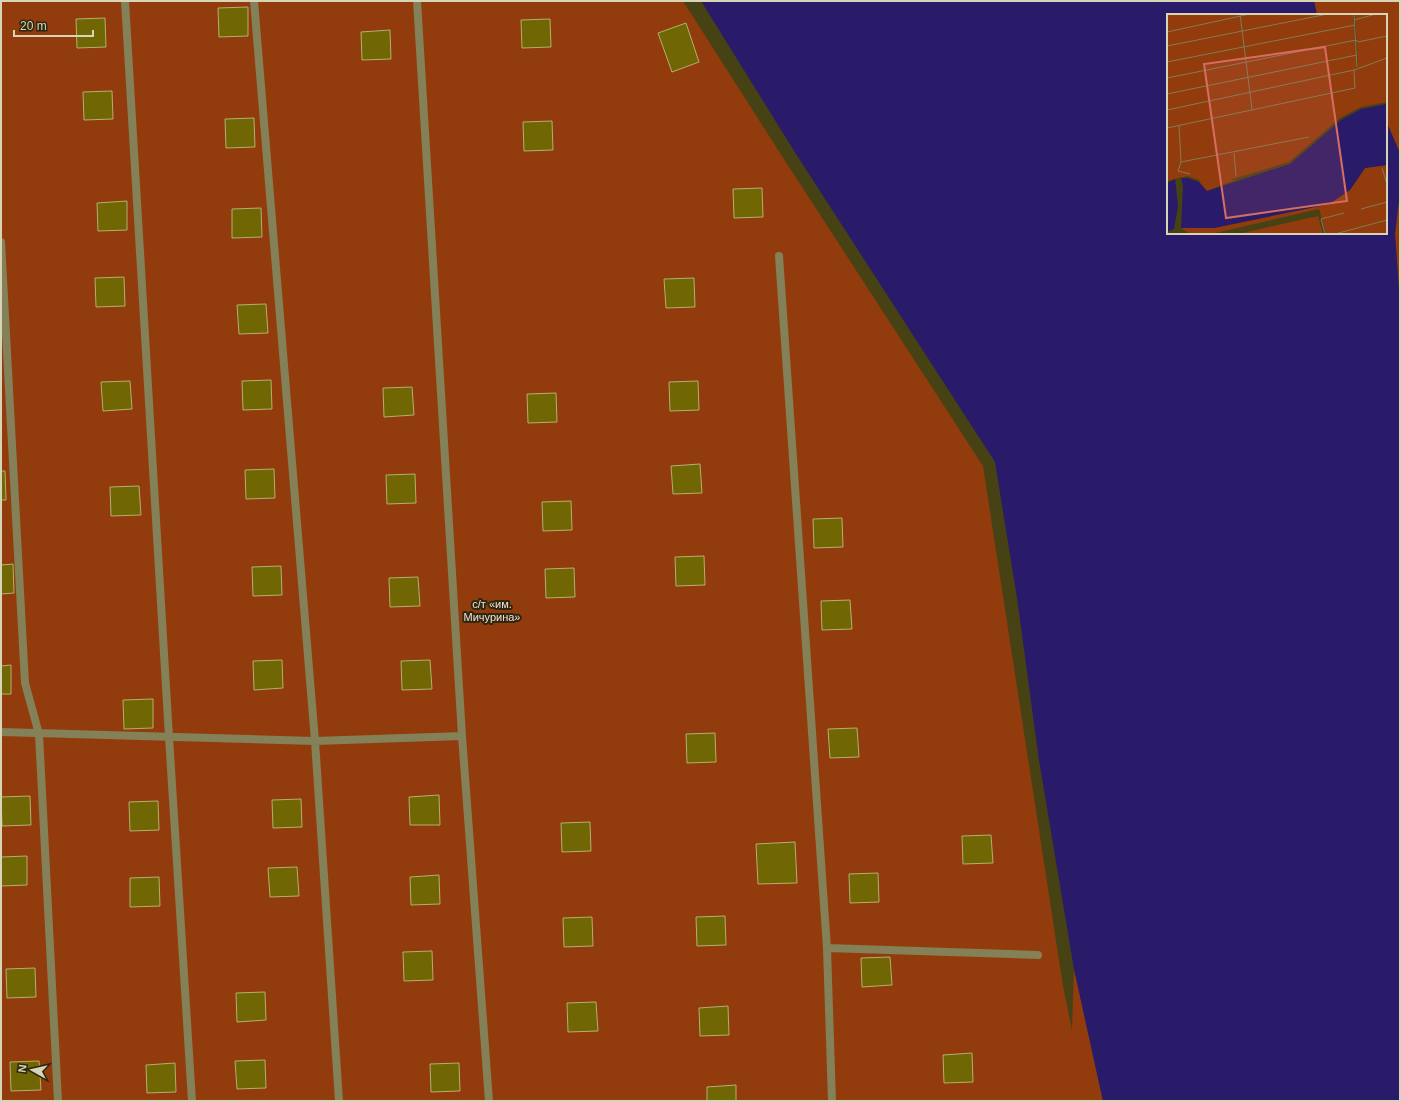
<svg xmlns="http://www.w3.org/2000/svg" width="1401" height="1102" font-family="Arial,sans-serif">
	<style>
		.green { fill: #923b0d }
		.water { fill: #291a6a }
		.building { fill: #706704; stroke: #b5af70 }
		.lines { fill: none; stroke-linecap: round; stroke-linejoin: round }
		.lane { stroke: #848057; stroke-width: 8 }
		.labels { text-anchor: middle; stroke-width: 4; stroke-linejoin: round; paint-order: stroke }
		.park-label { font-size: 11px; fill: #f8ded3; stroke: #2b280f }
		.inset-road { fill: none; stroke: #817d55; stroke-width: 1 }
		.view { fill: #d76d61; fill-opacity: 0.15; stroke: #d76d61; stroke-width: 2 }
		.inset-edge { fill: none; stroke: #d8d5b7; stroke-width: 2 }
	</style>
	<rect width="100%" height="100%" fill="#474213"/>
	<!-- green -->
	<path class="green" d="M1,1H683L780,153L983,466L1063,986L1072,1030L1074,969L1103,1101H1Z
		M1314,1H1400V153L1386,121V15H1317Z
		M1400,191V304L1395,234Z"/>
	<!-- water -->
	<path class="water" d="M701,1H1314L1317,15H1168V233H1386V121L1400,153V191L1395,234L1400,304V1101H1103L1074,969L1039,760L1017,598L995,462L796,154Z"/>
	<!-- building -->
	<path class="building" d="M248,7V36L219,37L218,8Z
		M105,18L106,47L77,48L76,19Z
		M550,19L551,47L522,48L521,20Z
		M686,23L699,62L672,72L658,33Z
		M390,30L391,59L362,60L361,32Z
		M112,91L113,119L84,120L83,92Z
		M254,118L255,147L226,148L225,119Z
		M552,121L553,150L524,151L523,122Z
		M762,188L763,217L734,218L733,189Z
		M127,201V230L98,231L97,203Z
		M261,208L262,237L232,238V209Z
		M124,277L125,306L96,307L95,278Z
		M694,278L695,307L666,308L664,279Z
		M266,304L268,333L239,334L237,305Z
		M271,380L272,409L243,410L242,381Z
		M130,381L132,409L103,411L101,382Z
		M698,381L699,410L670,411L669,382Z
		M412,387L414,415L384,417L383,388Z
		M556,393L557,422L528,423L527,394Z
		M700,464L702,493L673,494L671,466Z
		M274,469L275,498L246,499L245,470Z
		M1,471H5L6,500H1Z
		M415,474L416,503L387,504L386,475Z
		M139,486L141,515L111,516L110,487Z
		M571,501L572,530L543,531L542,502Z
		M842,518L843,547L814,548L813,519Z
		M704,556L705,585L676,586L675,557Z
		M13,564L14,593L1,594V565Z
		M281,566L282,595L253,596L252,567Z
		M574,568L575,597L546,598L545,569Z
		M418,577L420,606L390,607L389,578Z
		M850,600L852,629L822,630L821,601Z
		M282,660L283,688L254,690L253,661Z
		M430,660L432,689L402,690L401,661Z
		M11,665V694H1V666Z
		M153,699V728L124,729L123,700Z
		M857,728L859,757L830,758L828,729Z
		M715,733L716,762L687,763L686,734Z
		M439,795L440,825H410L409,797Z
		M30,796L31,825L2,826L1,797Z
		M301,799L302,827L273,828L272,800Z
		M158,801L159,830L130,831L129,802Z
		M590,822L591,851L562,852L561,823Z
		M991,835L993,863L963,864L962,836Z
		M795,842L797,883L758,884L756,844Z
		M27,856V885L1,886V857Z
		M297,867L299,896L270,897L268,868Z
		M878,873L879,902L850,903L849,874Z
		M439,875L440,904L411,905L410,877Z
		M159,877L160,906L130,907V878Z
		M725,916L726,945L697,946L696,917Z
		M592,917L593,946L564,947L563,918Z
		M432,951L433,980L404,981L403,952Z
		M890,957L892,985L862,987L861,958Z
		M35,968L36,997L7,998L6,969Z
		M265,992L266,1020L237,1022L236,993Z
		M596,1002L598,1031L568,1032L567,1003Z
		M728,1006L729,1035L700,1036L699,1008Z
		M972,1053L973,1082L944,1083L943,1055Z
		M265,1060L266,1088L237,1089L235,1061Z
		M39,1061L41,1090L11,1091L10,1062Z
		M175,1063L176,1092L147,1093L146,1065Z
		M459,1063L460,1091L431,1092L430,1064Z
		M736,1085V1101H707V1087Z"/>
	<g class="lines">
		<!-- lane -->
		<path class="lane" d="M125,1L169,737L192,1101
			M254,1L315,741L339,1101
			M417,1L462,736L489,1101
			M1,242L25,683L39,734L58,1101
			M779,256L827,948L832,1101
			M1,732L315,741L462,736
			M827,948L1038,955"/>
	</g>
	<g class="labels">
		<!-- park labels -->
		<g class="park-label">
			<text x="492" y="608">с/т «им.<tspan x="492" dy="13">Мичурина»</tspan></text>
		</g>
	</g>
	<!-- overview -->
	<g transform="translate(1167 14)">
		<rect width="220" height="220" fill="#474213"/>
		<path d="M0,0H186L190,53L187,56L191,53L188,0H220V88L194,93L173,104L122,148L66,165L64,166H68L40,177L36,175L32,166L20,162L0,167ZM220,151V220H159L152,195L44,220H23L14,214H47L162,190L183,176L198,154ZM151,202L156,220H71Z" fill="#923b0d"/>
		<path d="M220,90V151L198,154L183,176L162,190L47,214H14L16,172L14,164H21L32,168L40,177L123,150L174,106L194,95ZM8,165L11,192L7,215L0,218V169Z" fill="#291a6a"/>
		<path class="inset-road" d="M73,0L85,95M187,0L190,53M187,6L209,0M0,18L83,0M0,32L161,0M0,48L188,11M0,64L189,26L191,28L220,22M0,80L190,41M0,96L187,56L220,44M12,111L14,148L11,157L23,160M0,114L188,74L187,56M67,139L69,162M14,148L142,123M215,154L220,170M194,195L220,188M158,220L154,205L177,199M168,220L220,206"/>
		<path class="view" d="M158,33L180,187L59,204L37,50Z"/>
		<rect width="220" height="220" class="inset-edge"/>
	</g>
	<!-- border -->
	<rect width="1401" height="1102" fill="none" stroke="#d8d5b7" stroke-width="4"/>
	<!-- north arrow -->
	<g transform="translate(32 1070) rotate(278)" stroke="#2b280f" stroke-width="3" paint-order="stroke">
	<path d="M0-3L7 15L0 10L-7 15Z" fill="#d8d5b7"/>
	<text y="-6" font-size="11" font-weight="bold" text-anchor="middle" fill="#d8d5b7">N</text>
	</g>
	<!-- scale -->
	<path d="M14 30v6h79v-6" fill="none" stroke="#d8d5b7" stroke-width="2"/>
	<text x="20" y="30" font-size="12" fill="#d8d5b7" stroke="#2b280f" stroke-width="3" paint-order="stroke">20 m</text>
</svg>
